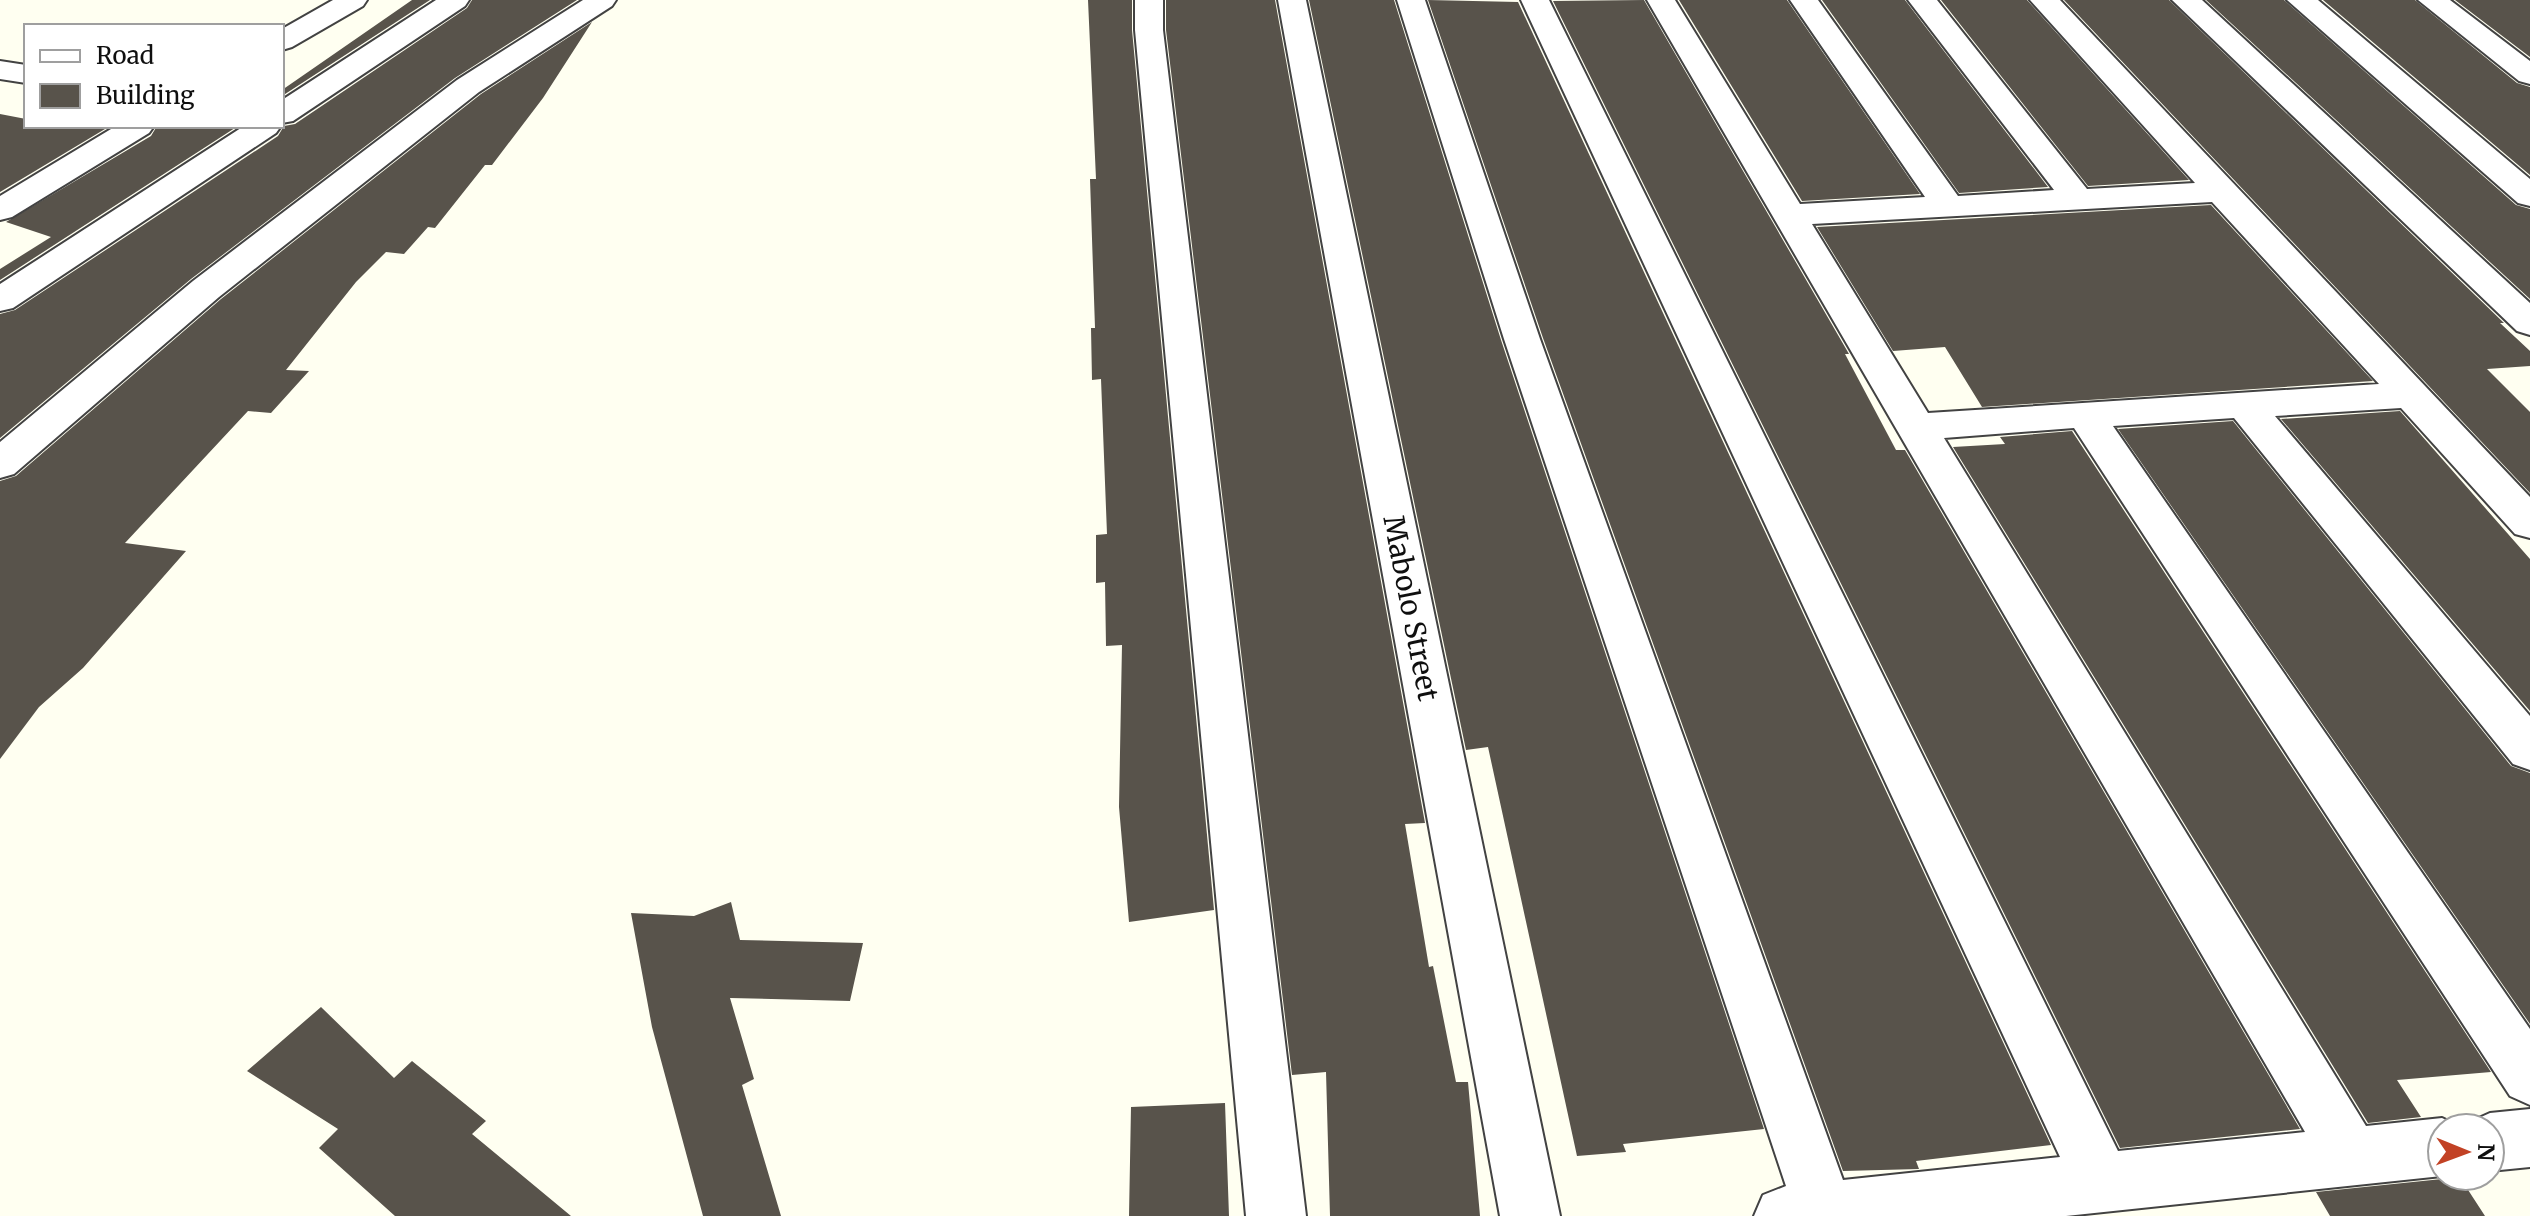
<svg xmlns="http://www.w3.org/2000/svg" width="2530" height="1216" font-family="Merriweather,serif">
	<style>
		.building { fill: #58534b }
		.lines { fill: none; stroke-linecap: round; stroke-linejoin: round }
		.street-casing { stroke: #424242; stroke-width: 4 }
		.street { fill: #fff; fill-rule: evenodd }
		.labels { text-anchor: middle; stroke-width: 8; stroke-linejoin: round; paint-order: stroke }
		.street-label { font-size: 28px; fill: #0f0f0f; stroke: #fff }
	</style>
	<rect width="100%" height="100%" fill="#fffff1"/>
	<!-- building -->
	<path class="building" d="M412,0H430L282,96V90Z
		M472,0H577L455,78L191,279L0,438V314L15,310L278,136L284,126L295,124L467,8Z
		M1088,0H1132V30L1214,910L1129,922L1119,807L1122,645L1106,646L1105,582L1096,583V535L1107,534L1101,379L1092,380L1091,328H1095L1090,179H1096Z
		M1166,0H1275L1425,823L1405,824L1429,967L1433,966L1456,1082H1468L1480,1216H1330L1326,1072L1292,1075L1166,30Z
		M1309,0H1394L1501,340L1764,1129L1623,1144L1626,1152L1577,1156L1488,747L1466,750Z
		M1428,0L1518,2L2051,1145L1916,1161L1919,1169L1843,1171L1543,338Z
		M1644,0L1849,354H1845L1896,450H1905L2300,1129L2120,1148L1553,1Z
		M1679,0H1787L1920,194L1802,201Z
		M1822,0H1905L2048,187L1959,193Z
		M1941,0H2027L2189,180L2088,186Z
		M2064,0H2169L2504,323H2500L2530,351V366L2487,369L2530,412V493Z
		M2206,0H2284L2516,205L2530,209V299Z
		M2323,0H2415L2517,83L2530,87V175Z
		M2455,0H2530V57Z
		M592,22L543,98L492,165H485L435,228L428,227L404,254L386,252L356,282L286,370L309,371L271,413L248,411L125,543L186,551L83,668L39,707L0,759V481L16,476L221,299L481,94Z
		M0,114L26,119V126H110L0,192Z
		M157,126H238L0,280V269L51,237L6,222L151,136Z
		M2211,205L2373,381L1982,407L1945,347L1893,351L1817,227Z
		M2400,411L2530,559V711L2281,419Z
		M2233,421L2511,766L2530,773V1024L2118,429Z
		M2072,431L2491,1072L2397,1080L2421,1117L2368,1123L1953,447L2005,444L2000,437Z
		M731,902L740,940L863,943L850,1001L730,998L754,1079L742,1085L781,1216H703L652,1027L631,913L694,916Z
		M321,1007L394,1078L412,1061L486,1121L472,1134L571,1216H395L319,1148L338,1129L247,1071Z
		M1225,1103L1229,1216H1129L1131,1107Z
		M2445,1176H2459L2485,1216H2330L2316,1192L2442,1179Z"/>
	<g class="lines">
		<defs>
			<path id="street" d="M333,0H367L363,6L292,47L282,50V29Z
				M436,0H469L465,6L293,121L282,123V100Z
				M583,0H616L612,6L479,92L219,297L14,474L0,478V442L193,281L457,80Z
				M1135,0H1163V30L1306,1216H1246L1135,30Z
				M1278,0H1306L1560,1216H1500Z
				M1397,0H1425L1540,339L1843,1180L2060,1157L1521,0H1549L2118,1151L2305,1132L1647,0H1675L1800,204L1925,197L1790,0H1818L1958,196L2054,190L1908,0H1937L2087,189L2195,183L2030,0H2060L2530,497V538L2515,534L2401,408L2275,416L2530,716V770L2513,764L2234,418L2113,426L2530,1029V1105L2510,1096L2074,428L1944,438L2366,1126L2442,1118L2463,1128H2442V1176L2066,1216H1754L1763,1195L1786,1186L1504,339ZM2212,202L2379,384L1928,413L1812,224Z
				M2172,0H2202L2530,303V335L2517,331Z
				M2287,0H2318L2530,179V206L2518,203Z
				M2418,0H2450L2530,61V84L2519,81Z
				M0,61L26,65V83L0,79Z
				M116,126H154L149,133L12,217L0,220V196Z
				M244,126H281L276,133L13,308L0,311V284Z
				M2530,1109V1167L2490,1171V1128H2467L2470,1122L2490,1113Z"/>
		</defs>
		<!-- street casing -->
		<use href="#street" class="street-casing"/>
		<!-- street -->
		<use href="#street" class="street"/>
	</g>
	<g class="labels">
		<!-- street labels -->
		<g class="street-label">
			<text transform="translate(1411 608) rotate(79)" y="10">Mabolo Street</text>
		</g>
	</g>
	<!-- legend -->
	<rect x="24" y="24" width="260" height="104" fill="#ffffff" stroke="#9f9f9f" stroke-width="2"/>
	<rect x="40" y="50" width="40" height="12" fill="#ffffff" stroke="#9f9f9f" stroke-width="2"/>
	<text x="96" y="64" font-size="24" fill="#0f0f0f">Road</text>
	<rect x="40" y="84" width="40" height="24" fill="#58534b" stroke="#9f9f9f" stroke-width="2"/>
	<text x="96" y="104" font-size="24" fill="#0f0f0f">Building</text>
	<!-- north arrow -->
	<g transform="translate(2466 1152) rotate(91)"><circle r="38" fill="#ffffff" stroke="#9f9f9f" stroke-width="2"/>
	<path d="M0-6L14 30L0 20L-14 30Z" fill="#c24225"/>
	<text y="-12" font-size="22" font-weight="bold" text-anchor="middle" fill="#0f0f0f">N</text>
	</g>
</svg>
